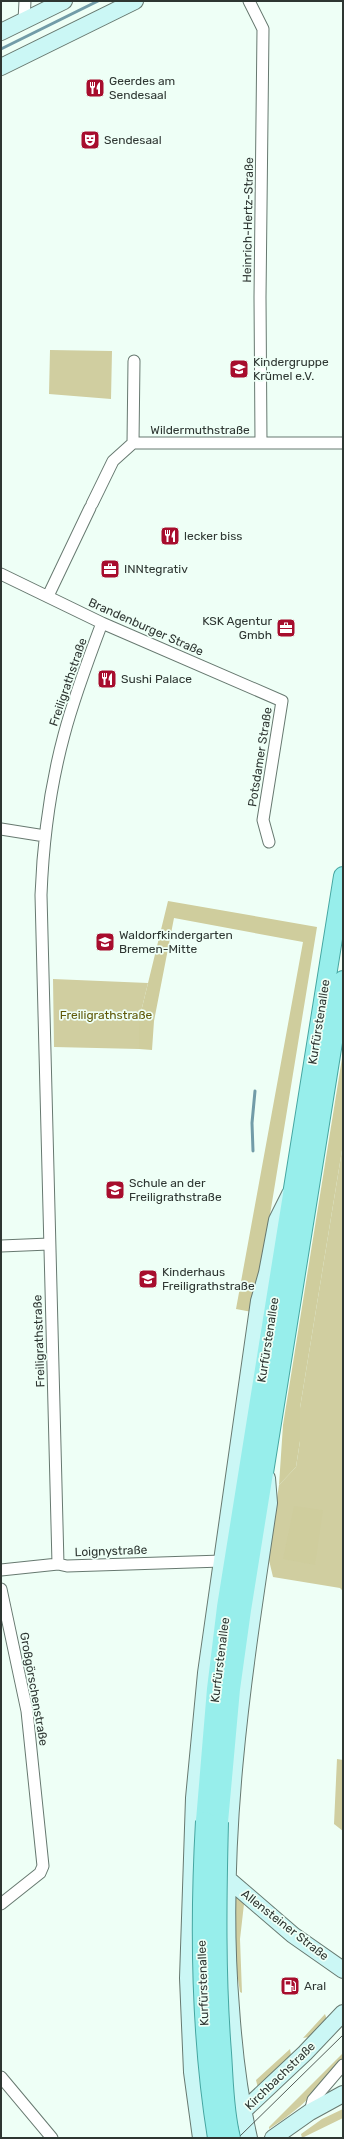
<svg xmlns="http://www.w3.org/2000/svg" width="344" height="2139" font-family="Rubik,sans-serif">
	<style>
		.green { fill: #d0cea0 }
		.forest { fill: #cfcd9d }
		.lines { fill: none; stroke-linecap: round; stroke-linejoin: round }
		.stream { stroke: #729ca8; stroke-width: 3 }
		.street-casing { stroke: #677970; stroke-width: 13 }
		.secondary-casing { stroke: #677970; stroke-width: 18 }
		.primary-casing { stroke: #45a6a1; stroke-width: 20 }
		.street { stroke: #fff; stroke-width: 11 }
		.secondary { stroke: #cbf7f5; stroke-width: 16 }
		.primary { stroke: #97eeeb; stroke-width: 18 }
		.tram { stroke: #525c57; stroke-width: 1 }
		.primary-bridge-casing { stroke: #45a6a1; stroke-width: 20; stroke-linecap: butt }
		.primary-bridge { stroke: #97eeeb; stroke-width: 18 }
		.labels { text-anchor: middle; stroke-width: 3.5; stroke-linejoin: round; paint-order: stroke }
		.poi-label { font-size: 12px; fill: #2e3632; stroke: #eefff6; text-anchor: start }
		.street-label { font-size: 12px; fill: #2e3632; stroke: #eefff6 }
		.park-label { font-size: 12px; fill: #5f5908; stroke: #eefff6 }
	</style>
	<rect width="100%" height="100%" fill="#eefff6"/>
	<!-- green -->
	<path class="green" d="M50,350L112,351L111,399L49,394Z
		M53,979L148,983L139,1020V1049L54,1047Z
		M343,1144V1591L340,1588L273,1577L268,1556L279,1485L296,1467L300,1441V1408Z
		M337,1759L343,1760V1831L334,1824Z
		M236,1894L244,1904L240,1939L242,1993L240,1992L235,1959Z
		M325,2014L327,2020L309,2037L303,2038Z
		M290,2049L291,2055L258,2088L256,2080Z
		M343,2053V2061C318,2090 302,2108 269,2129V2127Z
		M343,2109V2118L302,2138L301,2134L322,2119Z"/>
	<!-- forest -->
	<path class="forest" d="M168,901L317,927L268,1227L252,1312L236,1309L303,942L174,918L154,1021L152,1050L139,1049V1020Z
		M343,1052V1144L300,1408V1441L296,1467L279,1485L283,1425Z
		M294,1506L323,1510L315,1565L283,1559Z"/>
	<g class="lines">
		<!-- stream -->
		<path class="stream" d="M1,49L98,1
			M253,1151L252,1123L255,1091"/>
		<defs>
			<path id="street" d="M249,1L263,29L260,297L261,442
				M24,20L25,1
				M133,443L134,361
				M92,504L113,461L133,443H343
				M1,574L102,623L282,701L263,820L269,842
				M48,596L90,508
				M1,829L45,836
				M1,1246L49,1244
				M58,1564L41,895C43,842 50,787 64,735C74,697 88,660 102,623
				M1,1570L58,1564L67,1566L222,1561
				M1,1589L27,1711L43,1866L40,1873L1,1904
				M1,2077L52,2138
				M310,2112L313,2100L343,2065"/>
			<path id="secondary" d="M1,32L64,1
				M1,67L135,1
				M228,1879L293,1935L343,1970
				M237,2117L305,2053L343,2013
				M201,2138L192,2072L188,1978L194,1798L206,1673L259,1301L267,1273L277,1220L290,1194
				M249,2138C239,2095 234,2052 231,2008C217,1839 244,1670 269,1503L267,1478
				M273,2138L310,2112L343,2094"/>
			<path id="primary" d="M205,1821L216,1689L226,1607L343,876
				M219,1822L231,1689L242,1610L343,980"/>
		</defs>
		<!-- street casing -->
		<use href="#street" class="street-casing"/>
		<!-- secondary casing -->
		<use href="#secondary" class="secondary-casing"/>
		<!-- primary casing -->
		<use href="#primary" class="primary-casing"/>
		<!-- street -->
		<use href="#street" class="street"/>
		<!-- secondary -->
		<use href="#secondary" class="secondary"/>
		<!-- primary -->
		<use href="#primary" class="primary"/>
		<!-- tram -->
		<path class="tram" d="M238,2138L343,2035"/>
		<defs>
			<path id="primary-bridge" d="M205,1821C199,1927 200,2033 217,2138
				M219,1822C217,1900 216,1976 222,2053C224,2081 224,2111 231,2138"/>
		</defs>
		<!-- primary-bridge casing -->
		<use href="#primary-bridge" class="primary-bridge-casing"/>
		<!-- primary-bridge -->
		<use href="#primary-bridge" class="primary-bridge"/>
	</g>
	<!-- icons -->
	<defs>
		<symbol id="restaurant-square" viewBox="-11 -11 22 22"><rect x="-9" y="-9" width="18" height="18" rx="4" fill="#a70d2d" stroke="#eefff6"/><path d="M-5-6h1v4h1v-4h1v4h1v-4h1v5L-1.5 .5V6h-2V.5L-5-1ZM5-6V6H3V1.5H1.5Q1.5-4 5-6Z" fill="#fff"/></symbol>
		<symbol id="theatre-square" viewBox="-11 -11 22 22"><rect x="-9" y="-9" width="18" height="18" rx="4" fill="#a70d2d" stroke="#eefff6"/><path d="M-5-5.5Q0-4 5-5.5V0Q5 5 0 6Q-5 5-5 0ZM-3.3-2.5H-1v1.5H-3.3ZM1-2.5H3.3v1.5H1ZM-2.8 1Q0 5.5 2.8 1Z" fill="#fff"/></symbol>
		<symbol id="school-square" viewBox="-11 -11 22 22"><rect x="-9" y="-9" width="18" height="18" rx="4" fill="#a70d2d" stroke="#eefff6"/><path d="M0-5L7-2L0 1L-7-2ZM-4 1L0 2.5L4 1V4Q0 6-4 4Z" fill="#fff"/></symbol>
		<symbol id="office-square" viewBox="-11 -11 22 22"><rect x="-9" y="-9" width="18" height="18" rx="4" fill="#a70d2d" stroke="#eefff6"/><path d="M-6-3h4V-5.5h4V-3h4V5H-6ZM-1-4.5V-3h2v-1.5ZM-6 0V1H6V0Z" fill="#fff"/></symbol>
		<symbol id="fuel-square" viewBox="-11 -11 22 22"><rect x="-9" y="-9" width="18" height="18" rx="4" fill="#a70d2d" stroke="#eefff6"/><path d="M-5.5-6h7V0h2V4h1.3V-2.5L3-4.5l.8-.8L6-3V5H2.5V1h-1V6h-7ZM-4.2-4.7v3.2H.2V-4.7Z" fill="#fff"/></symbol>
	</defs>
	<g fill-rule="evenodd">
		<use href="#restaurant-square" x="84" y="77" width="22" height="22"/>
		<use href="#theatre-square" x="79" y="129" width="22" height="22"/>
		<use href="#school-square" x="228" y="358" width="22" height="22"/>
		<use href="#restaurant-square" x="159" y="525" width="22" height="22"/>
		<use href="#office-square" x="99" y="558" width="22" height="22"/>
		<use href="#office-square" x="275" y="617" width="22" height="22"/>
		<use href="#restaurant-square" x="96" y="668" width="22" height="22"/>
		<use href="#school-square" x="94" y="931" width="22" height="22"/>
		<use href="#school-square" x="104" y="1179" width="22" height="22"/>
		<use href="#school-square" x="137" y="1268" width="22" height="22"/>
		<use href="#fuel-square" x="279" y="1975" width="22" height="22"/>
	</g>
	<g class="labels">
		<!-- poi labels -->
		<g class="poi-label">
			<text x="109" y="85">Geerdes am<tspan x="109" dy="14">Sendesaal</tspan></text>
			<text x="104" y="144">Sendesaal</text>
			<text x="253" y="366">Kindergruppe<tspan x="253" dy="14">Krümel e.V.</tspan></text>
			<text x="184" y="540">lecker biss</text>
			<text x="124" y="573">INNtegrativ</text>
			<text x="272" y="625" text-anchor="end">KSK Agentur<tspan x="272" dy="14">Gmbh</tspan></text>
			<text x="121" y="683">Sushi Palace</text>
			<text x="119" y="939">Waldorfkindergarten<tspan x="119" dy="14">Bremen-Mitte</tspan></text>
			<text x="129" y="1187">Schule an der<tspan x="129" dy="14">Freiligrathstraße</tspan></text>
			<text x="162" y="1276">Kinderhaus<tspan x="162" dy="14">Freiligrathstraße</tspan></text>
			<text x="304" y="1990">Aral</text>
		</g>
		<!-- street labels -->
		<g class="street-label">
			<text transform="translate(248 220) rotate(-89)" y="4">Heinrich-Hertz-Straße</text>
			<text x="200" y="434">Wildermuthstraße</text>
			<text transform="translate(146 627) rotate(24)" y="4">Brandenburger Straße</text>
			<text transform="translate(68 682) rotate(-71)" y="4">Freiligrathstraße</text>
			<text transform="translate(260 757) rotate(-81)" y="4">Potsdamer Straße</text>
			<text transform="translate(319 1022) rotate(-81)" y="4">Kurfürstenallee</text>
			<text transform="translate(268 1340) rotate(-81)" y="4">Kurfürstenallee</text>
			<text transform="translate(39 1341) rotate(-92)" y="4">Freiligrathstraße</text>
			<text transform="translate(111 1551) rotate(-2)" y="4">Loignystraße</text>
			<text transform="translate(220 1660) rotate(-83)" y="4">Kurfürstenallee</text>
			<text transform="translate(34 1689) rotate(80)" y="4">Großgörschenstraße</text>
			<text transform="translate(285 1925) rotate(38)" y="4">Allensteiner Straße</text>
			<text transform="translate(203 1983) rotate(-92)" y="4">Kurfürstenallee</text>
			<text transform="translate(280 2076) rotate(-44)" y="4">Kirchbachstraße</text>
		</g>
		<!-- park labels -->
		<g class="park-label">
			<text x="106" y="1019">Freiligrathstraße</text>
		</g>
	</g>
	<!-- border -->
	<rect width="344" height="2139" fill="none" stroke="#2e3632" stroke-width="4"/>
</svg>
